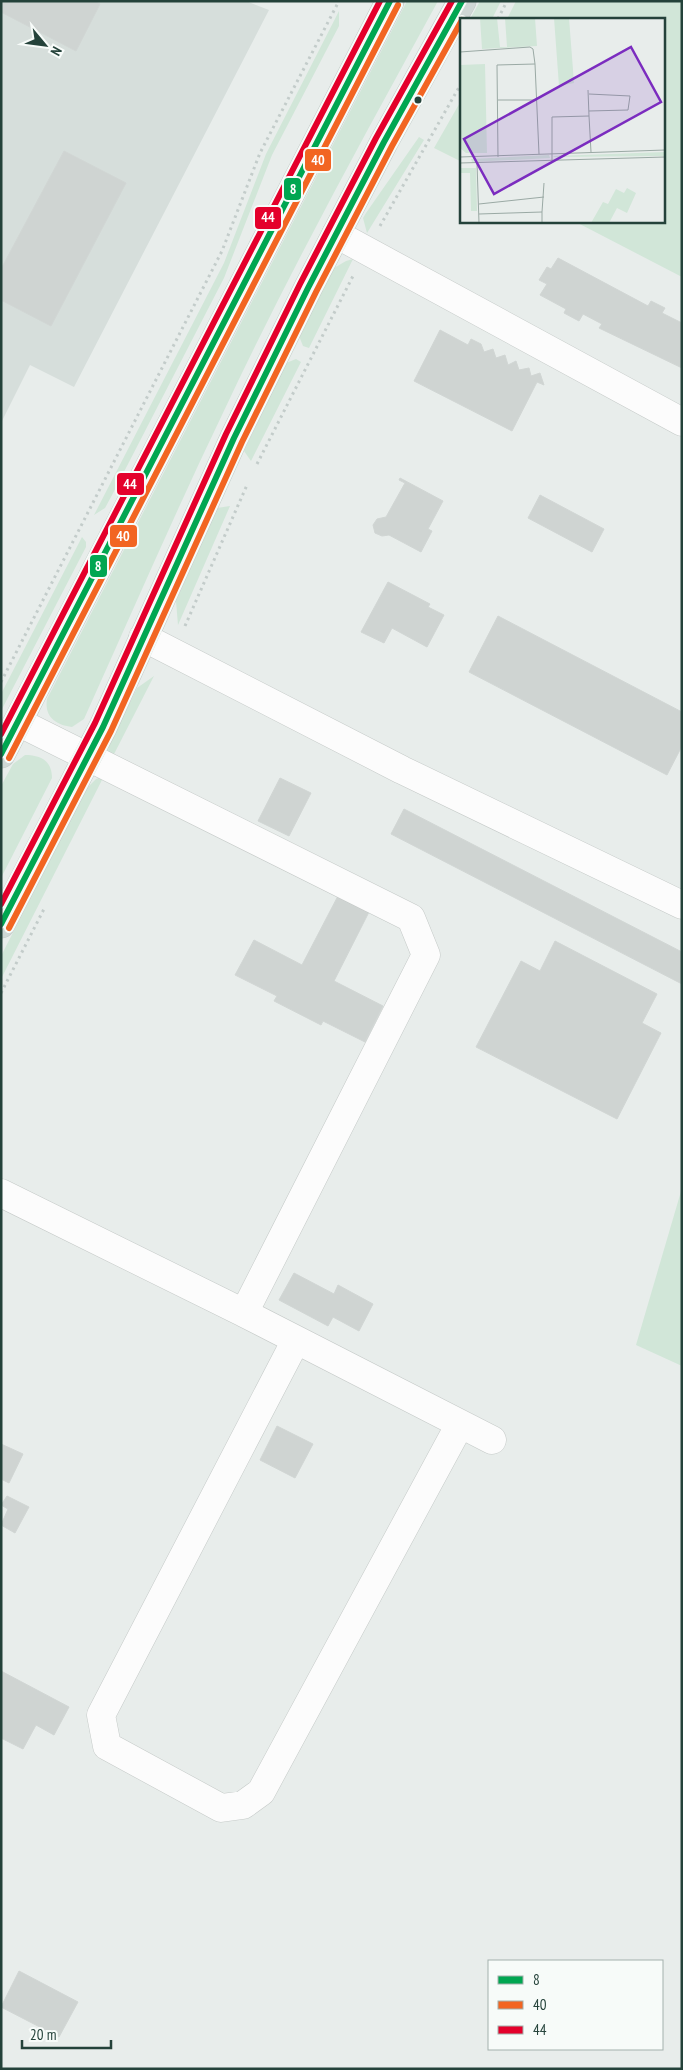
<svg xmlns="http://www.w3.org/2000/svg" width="683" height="2070" font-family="'PT Sans Narrow',sans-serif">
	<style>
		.built { fill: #d6dedb }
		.green { fill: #d1e6d8 }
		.building { fill: #cfd4d2; stroke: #d1d6d4 }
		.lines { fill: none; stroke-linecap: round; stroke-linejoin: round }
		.minor-casing { stroke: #c5cac8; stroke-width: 29 }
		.major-casing { stroke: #c3ccc9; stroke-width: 29 }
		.path { stroke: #c3ccca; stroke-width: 3; stroke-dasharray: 2.5 4; stroke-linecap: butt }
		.minor { stroke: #fcfcfc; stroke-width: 28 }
		.major { stroke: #cfd7d5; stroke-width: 28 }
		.bus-1-casing { stroke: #f7fbf9; stroke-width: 10 }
		.bus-2-casing { stroke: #f7fbf9; stroke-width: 10 }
		.bus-3-casing { stroke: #f7fbf9; stroke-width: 10 }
		.bus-1 { stroke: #00a651; stroke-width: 6 }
		.bus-2 { stroke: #f26522; stroke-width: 6 }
		.bus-3 { stroke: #e4002b; stroke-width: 6 }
		.bus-dot { fill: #24423a; stroke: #f7fbf9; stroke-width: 2 }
		.inset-road { fill: none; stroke: #9aa9a4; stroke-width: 1 }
		.view { fill: #7b2cbf; fill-opacity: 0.15; stroke: #7b2cbf; stroke-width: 2.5 }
		.inset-edge { fill: none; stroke: #24423a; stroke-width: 2.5 }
		.line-badge { stroke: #f7fbf9; stroke-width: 2 }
		.badge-label { font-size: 14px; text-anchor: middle; font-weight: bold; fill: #fff }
	</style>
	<rect width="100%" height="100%" fill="#e8edeb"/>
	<!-- built -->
	<path class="built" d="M1,1H246L269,10L74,387L30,365L1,423Z"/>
	<!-- green -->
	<path class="green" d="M407,1H438C363,138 288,274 222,415C174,515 130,617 84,719L72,727C56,725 44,717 47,699Z
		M480,1H501L492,19H470Z
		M516,1H682V277L574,221H664V19H507Z
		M339,11V26L272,155L224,278L111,497L105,508L94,515L224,263L266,154Z
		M462,99V162L434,148Z
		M419,137L424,140L367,233L363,218L366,213Z
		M353,259L309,348L303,346L299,336L334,268L346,261Z
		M296,359L301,362L251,461L244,451L286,363Z
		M230,506L178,625L176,601L217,508Z
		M82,537L86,542V547L1,711V694Z
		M154,676L112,758L108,751L109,745L137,688Z
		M25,755C41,755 52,761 52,778L1,878V786L13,764Z
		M104,776L1,979V956L87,788L96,779Z
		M682,1188V1366L636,1345Z"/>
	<!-- building -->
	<path class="building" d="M1,1H95L100,4L76,51L1,12Z
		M64,151L126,183L51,326L1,300V269Z
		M558,258L648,306L651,301L665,308L662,313L682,323V368L599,328L602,324L583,314L579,321L564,313L566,309L540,295L547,284L539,280L547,267L551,269Z
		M440,330L468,345L471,339L481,344L484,352L493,349L496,358L505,355L508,365L516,361L519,370L529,368L531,376L540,373L544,385L537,382L512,431L414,381Z
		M400,478L443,501L428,529L432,531L421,552L389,535L382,536L375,533L373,525L377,519L386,517L405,483L399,480Z
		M540,495L604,529L592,552L528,518Z
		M388,582L430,604L428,607L444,615L427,647L392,628L384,643L361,632Z
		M498,616L682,712V746L667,775L469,672Z
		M280,778L311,793L289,836L258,821Z
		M404,809L682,952V984L391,834Z
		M339,894L370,910L334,981L383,1006L365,1042L323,1021L321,1025L274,1001L277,996L235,975L254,940L302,965Z
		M555,941L657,994L642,1023L661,1033L617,1119L476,1047L521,961L540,971Z
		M294,1273L334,1294L338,1285L373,1304L359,1331L333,1317L328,1326L279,1300Z
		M277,1426L313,1444L295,1478L260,1460Z
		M1,1444L23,1454L9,1483L1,1479Z
		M7,1496L29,1507L15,1533L1,1525L8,1509L1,1505Z
		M1,1671L69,1707L54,1735L36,1725L23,1749L1,1738Z
		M19,1971L78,2002L59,2037L1,2007Z"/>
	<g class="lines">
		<defs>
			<path id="minor" d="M336,234L682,422
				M143,637L402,770L682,905
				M1,1193L244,1313L426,955L411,918L18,722
				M244,1313L492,1440
				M296,1340L101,1715L107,1746L221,1808L243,1805L261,1792L460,1424"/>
			<path id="major" d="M1,754L390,1
				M1,924L103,727L234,438L308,288L384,142L462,1"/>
		</defs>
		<!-- minor casing -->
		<use href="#minor" class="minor-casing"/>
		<!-- major casing -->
		<use href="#major" class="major-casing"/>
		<!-- path -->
		<path class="path" d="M498,19L507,1
			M380,226L462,82
			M257,464L353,276
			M185,626L247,485
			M1,682L222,251L260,153L339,1
			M1,993L44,909"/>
		<!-- minor -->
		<use href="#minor" class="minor"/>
		<!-- major -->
		<use href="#major" class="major"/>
		<defs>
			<path id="bus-1" d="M1,754L390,1
				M1,924L103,727L234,438L308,288L384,142L462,1"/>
			<path id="bus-2" d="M9,758L398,5
				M9,928L111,731L242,442L316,292L392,146L462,20"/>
			<path id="bus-3" d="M1,734L380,1
				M1,904L95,723L226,434L300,284L376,138L452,1"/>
		</defs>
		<!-- bus-1 casing -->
		<use href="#bus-1" class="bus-1-casing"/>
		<!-- bus-2 casing -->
		<use href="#bus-2" class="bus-2-casing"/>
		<!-- bus-3 casing -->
		<use href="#bus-3" class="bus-3-casing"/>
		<!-- bus-1 -->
		<use href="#bus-1" class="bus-1"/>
		<!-- bus-2 -->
		<use href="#bus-2" class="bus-2"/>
		<!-- bus-3 -->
		<use href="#bus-3" class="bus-3"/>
	</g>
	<!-- markers -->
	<circle class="bus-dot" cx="418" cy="100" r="4.5"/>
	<!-- overview -->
	<g transform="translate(460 18)">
		<rect width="205" height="205" fill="#e8edeb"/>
		<path d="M20,0H37L40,29H47L45,0H75L77,28L22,31ZM94,0H109L114,65L99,68ZM25,46L27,135H6L0,130V47ZM205,134V138L93,139L94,138ZM89,137L90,140L12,144L11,141ZM0,150H16L17,193H11L10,155H0ZM167,170L176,175L167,195L157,190L149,205H131L143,184L148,186L156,171L164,175Z" fill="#d1e6d8"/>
		<path class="inset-road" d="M0,34L70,29L73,31L75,46M128,72L129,98M129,76L170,78L168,92L129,93M38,82H77M0,139L205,132M38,139L37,47L75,46L79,136M92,143V99L129,98L131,134M0,145L205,139M17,145L19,205M19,186L84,179M82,194L84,165M19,196L82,194V205"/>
		<path class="view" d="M171,29L201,84L34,176L4,121Z"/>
		<rect width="205" height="205" class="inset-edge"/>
	</g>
	<g class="line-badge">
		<rect x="304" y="148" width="28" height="24" rx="5" fill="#f26522"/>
		<rect x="283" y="177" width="19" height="24" rx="5" fill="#00a651"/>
		<rect x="254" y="206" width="28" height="24" rx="5" fill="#e4002b"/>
		<rect x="116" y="472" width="29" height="24" rx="5" fill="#e4002b"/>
		<rect x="109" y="524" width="29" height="24" rx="5" fill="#f26522"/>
		<rect x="89" y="554" width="19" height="24" rx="5" fill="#00a651"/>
	</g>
	<g class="badge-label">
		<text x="318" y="165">40</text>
		<text x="293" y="194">8</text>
		<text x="268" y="222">44</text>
		<text x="130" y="489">44</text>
		<text x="123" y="541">40</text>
		<text x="98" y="571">8</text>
	</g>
	<!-- border -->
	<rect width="683" height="2070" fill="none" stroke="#24423a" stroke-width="5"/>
	<!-- legend -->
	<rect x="488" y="1960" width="175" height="90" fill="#f7fbf9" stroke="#a3b1ad"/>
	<rect x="498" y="1976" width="25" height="8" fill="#00a651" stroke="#a3b1ad"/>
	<text x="533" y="1985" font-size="15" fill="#24423a">8</text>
	<rect x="498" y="2001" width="25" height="8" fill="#f26522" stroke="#a3b1ad"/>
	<text x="533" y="2010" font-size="15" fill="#24423a">40</text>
	<rect x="498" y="2026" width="25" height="8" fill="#e4002b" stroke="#a3b1ad"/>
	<text x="533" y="2035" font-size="15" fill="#24423a">44</text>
	<!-- north arrow -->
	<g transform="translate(45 45) rotate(119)" stroke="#f7fbf9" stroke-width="4" paint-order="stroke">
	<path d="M0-4L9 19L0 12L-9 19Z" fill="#24423a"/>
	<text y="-8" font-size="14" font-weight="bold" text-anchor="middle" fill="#24423a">N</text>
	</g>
	<!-- scale -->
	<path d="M22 2040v8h89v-8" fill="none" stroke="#24423a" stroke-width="2.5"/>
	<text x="30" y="2040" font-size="15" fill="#24423a" stroke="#f7fbf9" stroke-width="4" paint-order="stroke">20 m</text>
</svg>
